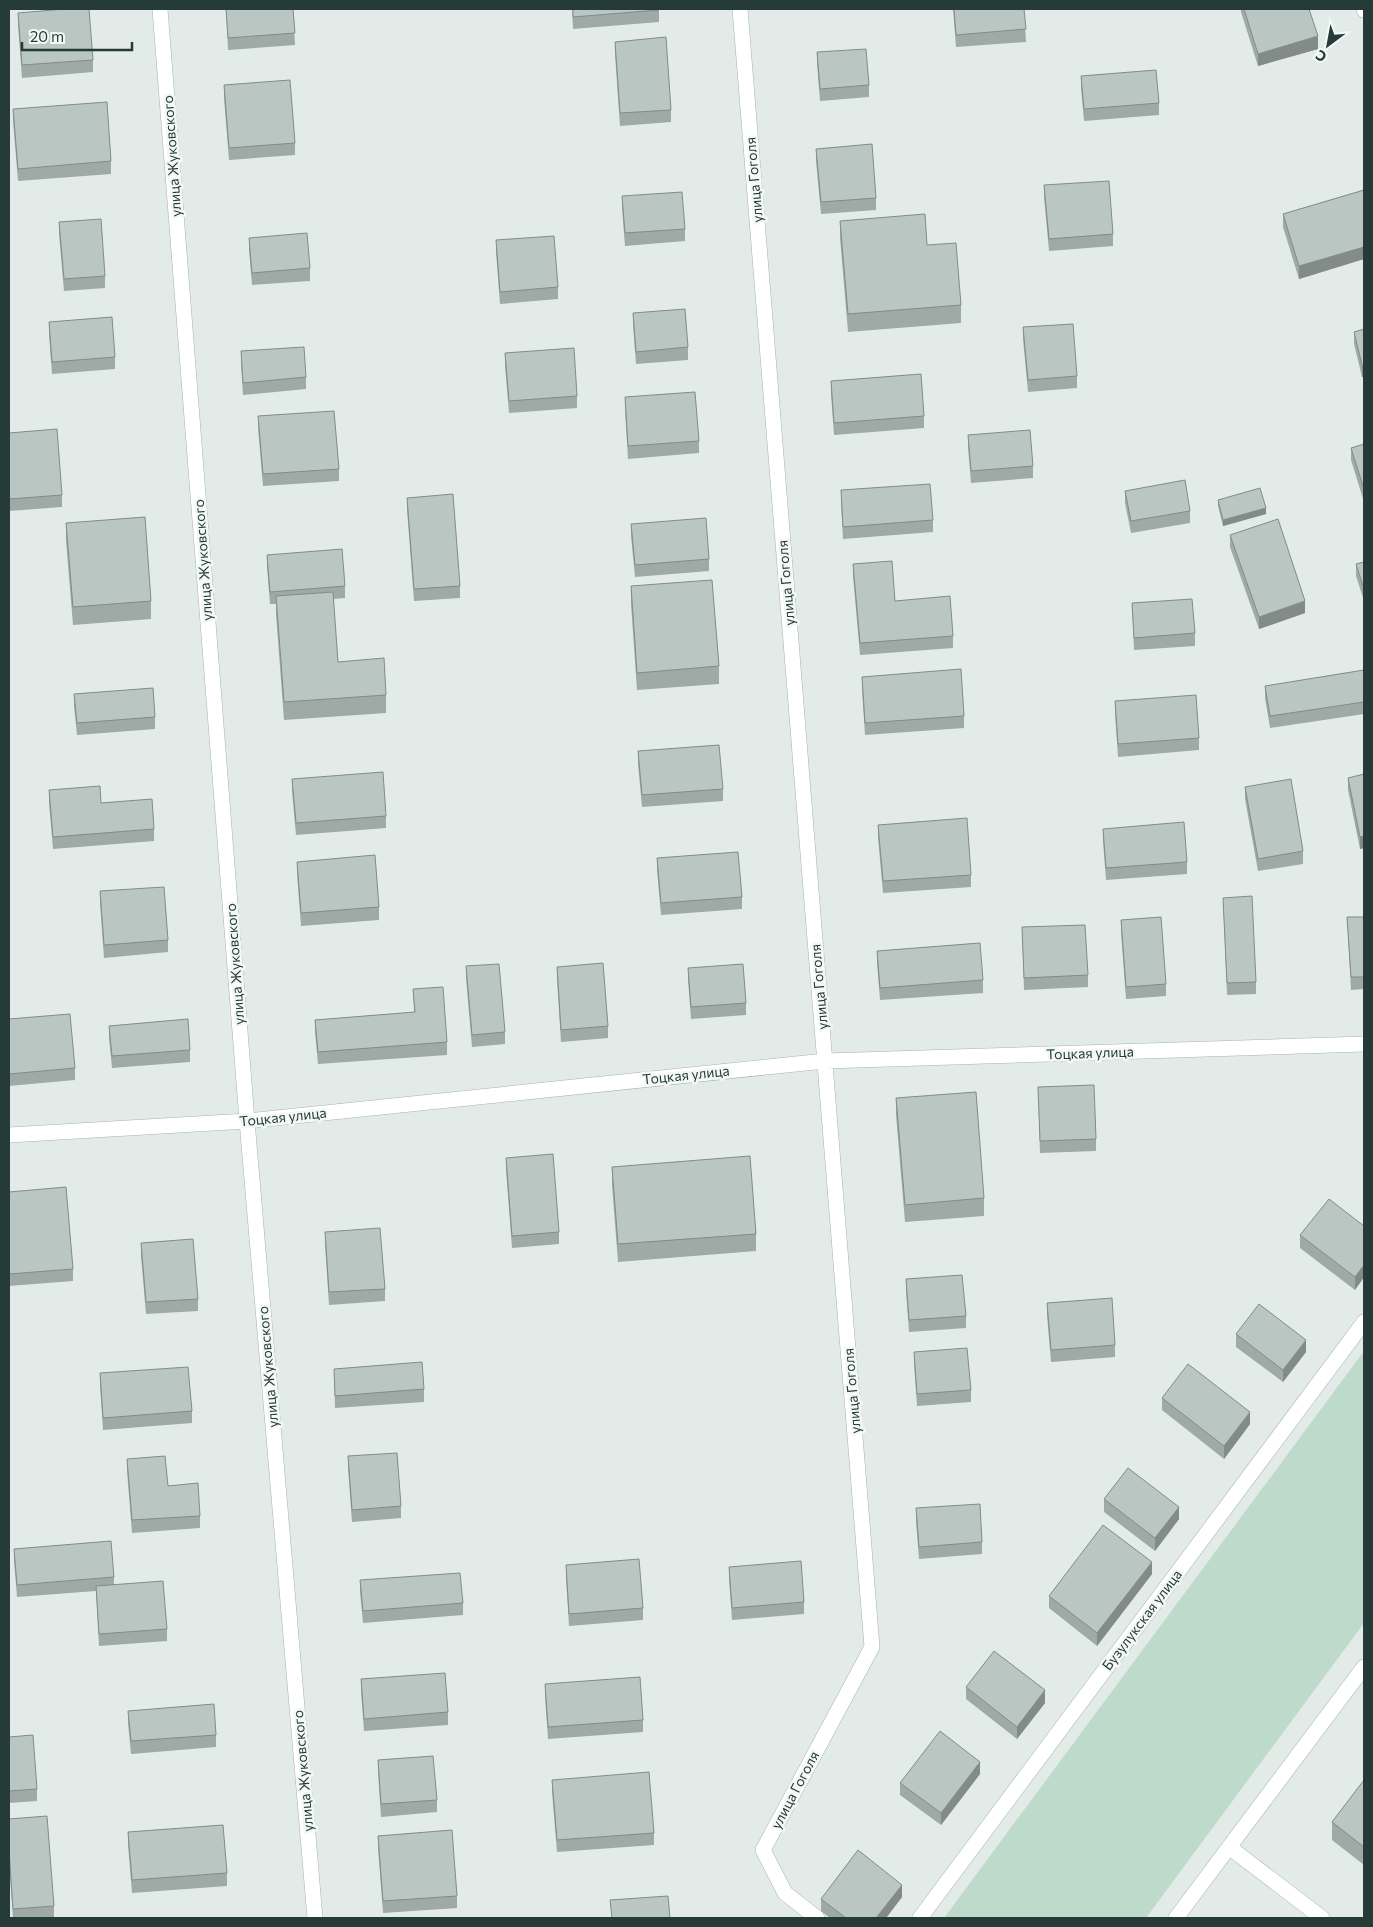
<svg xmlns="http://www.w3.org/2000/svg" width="1373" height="1927" font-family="Commissioner,sans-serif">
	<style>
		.green { fill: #bedaca }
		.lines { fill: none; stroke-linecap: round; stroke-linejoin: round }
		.street-casing { stroke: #a6b3b0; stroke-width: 16 }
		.street { stroke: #fff; stroke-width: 15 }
		.wall { fill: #9faaa7 }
		.shaded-wall { fill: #828b88 }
		.building { fill: #b9c6c2; stroke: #828b88 }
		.labels { text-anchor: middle; stroke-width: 5; stroke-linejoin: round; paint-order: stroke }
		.street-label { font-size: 14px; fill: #253b38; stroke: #f3f8f6 }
	</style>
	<rect width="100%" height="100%" fill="#e3ebe9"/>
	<!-- green -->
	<path class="green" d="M1364,1351V1623L1146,1918H944Z"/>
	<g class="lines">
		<defs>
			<path id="street" d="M160,9L247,1121L315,1918
				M740,9L872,1647L763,1850L785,1893L817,1918
				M1364,9V10
				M9,1135L247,1121L825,1061L1364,1044
				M1229,1847L1322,1918
				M920,1918L1364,1322
				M1176,1918L1364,1667"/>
		</defs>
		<!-- street casing -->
		<use href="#street" class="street-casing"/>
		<!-- street -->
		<use href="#street" class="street"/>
	</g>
	<!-- wall -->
	<path class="wall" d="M226,9H293L295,45L228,50Z
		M572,9H659V22L573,29Z
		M953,9H1024L1026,42L956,47Z
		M1241,9H1309L1318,49L1258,66L1241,12Z
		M18,13L93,60V72L22,78L18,25Z
		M615,42L671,110V122L620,126L615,54Z
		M817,52L869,85V97L820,101L817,64Z
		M1081,76L1159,103V115L1084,121L1081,88Z
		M224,85L295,143V155L229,160L224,98Z
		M13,109L111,161V174L18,181L13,121Z
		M816,149L876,198V210L821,214L816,161Z
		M1044,185L1113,234V246L1049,251L1044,197Z
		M1364,190V259L1299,279L1283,227V214Z
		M622,196L685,229V241L625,246L622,208Z
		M840,221L961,305V323L848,332L840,238Z
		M59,222L105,276V288L64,291L59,234Z
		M249,238L310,268V281L252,285L249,250Z
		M496,240L558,287V299L500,304L496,252Z
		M633,313L688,347V360L636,364L633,325Z
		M49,322L115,357V369L52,374L49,335Z
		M1023,327L1077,376V388L1028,392L1023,339Z
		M1364,329L1362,377L1354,344V332Z
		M241,351L306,377V389L243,395L241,363Z
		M505,353L577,396V408L509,413L505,366Z
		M831,381L924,416V428L834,435L831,394Z
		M625,397L699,441V453L628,459L625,409Z
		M258,416L339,469V481L263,486L258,428Z
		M9,433L62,495V507L9,511Z
		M968,435L1033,466V478L971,483L968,447Z
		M1364,444V502L1351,460V448Z
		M841,490L933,520V532L843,539L841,503Z
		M1125,491L1190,511V523L1131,533L1125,503Z
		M407,498L460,586V598L414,601L407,510Z
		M1218,500L1266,514L1223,526L1218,506Z
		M66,523L151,601V619L73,625L66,541Z
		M631,524L709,559V571L635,577L631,536Z
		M1230,535L1305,613L1259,629L1230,547Z
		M267,555L345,586V598L333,599L338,662L386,695V713L284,720L276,614V604H270L267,567Z
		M1364,562V601L1356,576V564Z
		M853,564L895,601L953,636V648L860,655L853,576Z
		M631,586L719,666V684L637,690L631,604Z
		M1132,603L1195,633V646L1134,650Z
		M1364,670V714L1270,728L1265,698V686Z
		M862,677L964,716V728L865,735L862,689Z
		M74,694L155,717V729L77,735L74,706Z
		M1115,701L1199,738V750L1118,757L1115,713Z
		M638,751L723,789V801L642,807L638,764Z
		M1364,774V848L1360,849L1348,790V778Z
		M292,779L386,816V828L296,835L292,791Z
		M1245,787L1303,851V864L1258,871L1245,799Z
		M49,790L101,803L154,829V841L53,849L49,803Z
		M878,825L971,875V887L883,893L878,837Z
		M1103,829L1187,862V874L1106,880L1103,841Z
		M657,858L742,897V909L661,915L657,870Z
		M297,862L379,907V920L301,926L297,874Z
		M100,891L168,940V952L104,958L100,903Z
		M1223,898L1256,982V994L1227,995Z
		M1347,917H1364V989L1351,990Z
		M1121,920L1166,984V996L1126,999L1121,932Z
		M1022,927L1088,975V987L1024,990Z
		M877,951L983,980V993L880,1000L877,963Z
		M466,966L505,1032V1044L472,1047L466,978Z
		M557,967L608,1026V1038L561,1042L557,979Z
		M688,968L746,1003V1015L691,1019L688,980Z
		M413,989L447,1042V1055L318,1064L315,1032V1020L414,1012Z
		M9,1019L75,1068V1080L9,1086Z
		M109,1026L190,1050V1062L112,1068L109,1038Z
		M1038,1087L1096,1139V1151L1040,1153Z
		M896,1098L984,1198V1216L905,1222L896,1115Z
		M506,1158L559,1232V1244L512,1248L506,1170Z
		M612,1167L756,1234V1251L618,1262L612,1185Z
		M9,1192L73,1269V1281L9,1286Z
		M1364,1226V1277L1355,1290L1300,1248V1235Z
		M325,1232L385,1289V1301L329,1305L325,1244Z
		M141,1243L198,1299V1311L146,1314L141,1256Z
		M906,1279L966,1316V1328L909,1332L906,1291Z
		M1047,1303L1115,1345V1357L1051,1362L1047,1315Z
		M1236,1334L1306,1352L1283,1382L1236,1347Z
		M914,1352L971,1390V1402L917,1406L914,1364Z
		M334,1369L424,1389V1402L335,1408Z
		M100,1373L192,1411V1423L103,1430L100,1385Z
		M1162,1398L1250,1424L1224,1459L1162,1410Z
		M348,1456L401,1506V1518L352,1522L348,1468Z
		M127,1459L200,1516V1528L132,1533L127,1471Z
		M1104,1499L1179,1519L1155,1551L1104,1512Z
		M916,1508L982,1542V1554L919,1559L916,1521Z
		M14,1549L114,1577V1585L167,1629V1641L99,1646L96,1591L17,1597L14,1561Z
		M566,1565L643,1608V1620L569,1626L566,1577Z
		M729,1567L804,1602V1614L732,1620L729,1579Z
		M1152,1574L1097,1646L1049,1608V1596Z
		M360,1580L463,1603V1615L363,1623L360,1592Z
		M361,1679L448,1712V1725L364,1731L361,1691Z
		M545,1684L643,1720V1732L548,1739L545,1696Z
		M966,1687L1045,1703L1017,1739L966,1699Z
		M128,1711L216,1735V1747L131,1754L128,1723Z
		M9,1737L37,1789V1801L9,1803Z
		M378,1760L437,1800V1812L381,1817L378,1772Z
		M980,1774L941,1825L900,1795V1783Z
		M552,1780L654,1833V1845L557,1852L552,1792Z
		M1364,1780V1865L1332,1840V1822Z
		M9,1819L54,1906V1918H13L9,1862Z
		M128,1832L227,1873V1886L132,1893L128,1845Z
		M378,1836L457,1896V1908L383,1913L378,1848Z
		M902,1897L886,1918H830L821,1911V1899Z"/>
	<!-- shaded-wall -->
	<path class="shaded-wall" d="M1318,36V49L1258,66V54Z
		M1364,247V259L1299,279V266Z
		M1362,365H1364V377H1362Z
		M1266,508V514L1223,526V520Z
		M1305,601V613L1259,629V617Z
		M1364,836V848L1360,849V837Z
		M1364,1265V1277L1355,1290V1277Z
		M1306,1340V1352L1283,1382V1370Z
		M1250,1412V1424L1224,1459V1446Z
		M1179,1507V1519L1155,1551V1538Z
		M1152,1562V1574L1097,1646V1633Z
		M1045,1690V1703L1017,1739V1727Z
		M980,1762V1774L941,1825V1813Z
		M902,1885V1897L886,1918H876Z"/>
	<!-- building -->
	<path class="building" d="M65,9H89L93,60L22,65L18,13Z
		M226,9H293L295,33L228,38Z
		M573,9H659V10L573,17Z
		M954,9H1024L1026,29L956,35Z
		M1244,9H1309L1318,36L1258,54Z
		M666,37L671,110L620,113L615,42Z
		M866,49L869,85L820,89L817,52Z
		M1156,70L1159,103L1084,109L1081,76Z
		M290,80L295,143L229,148L224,85Z
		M107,102L111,161L18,169L13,109Z
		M872,144L876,198L821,202L816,149Z
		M1109,181L1113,234L1049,239L1044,185Z
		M1364,190V247L1299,266L1283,214Z
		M682,192L685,229L625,233L622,196Z
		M925,214L927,245L956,243L961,305L848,314L840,221Z
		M101,219L105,276L64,279L59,222Z
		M307,233L310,268L252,273L249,238Z
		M554,236L558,287L500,292L496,240Z
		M685,309L688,347L636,352L633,313Z
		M112,317L115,357L52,362L49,322Z
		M1073,324L1077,376L1028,380L1023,327Z
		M1364,329V365H1362L1354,332Z
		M304,347L306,377L243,383L241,351Z
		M574,348L577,396L509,401L505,353Z
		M921,374L924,416L834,423L831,381Z
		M695,392L699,441L628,446L625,397Z
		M334,411L339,469L263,474L258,416Z
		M57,429L62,495L9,499V433Z
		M1030,430L1033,466L971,471L968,435Z
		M1364,444V489L1351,448Z
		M1185,480L1190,511L1131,521L1125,491Z
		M930,484L933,520L843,527L841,490Z
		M1260,488L1266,508L1223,520L1218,500Z
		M453,494L460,586L414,589L407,498Z
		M145,517L151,601L73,607L66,523Z
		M706,518L709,559L635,565L631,524Z
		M1278,519L1305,601L1259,617L1230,535Z
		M342,549L345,586L270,592L267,555Z
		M892,561L895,601L950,596L953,636L860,643L853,564Z
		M1364,562V589L1356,564Z
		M712,580L719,666L637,673L631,586Z
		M333,592L338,662L384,658L386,695L284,702L276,596Z
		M1192,599L1195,633L1134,638L1132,603Z
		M961,669L964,716L865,723L862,677Z
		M1364,670V702L1270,716L1265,686Z
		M153,688L155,717L77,723L74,694Z
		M1196,695L1199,738L1118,744L1115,701Z
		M719,745L723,789L642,795L638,751Z
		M383,772L386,816L296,823L292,779Z
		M1364,774V836L1360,837L1348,778Z
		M1291,779L1303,851L1258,859L1245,787Z
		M100,786L101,803L152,799L154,829L53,837L49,790Z
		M967,818L971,875L883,881L878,825Z
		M1184,822L1187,862L1106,868L1103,829Z
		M738,852L742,897L661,903L657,858Z
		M375,855L379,907L301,913L297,862Z
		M164,887L168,940L104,945L100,891Z
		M1252,896L1256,982L1227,983L1223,898Z
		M1161,917L1166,984L1126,987L1121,920Z
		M1347,917H1364V977H1351Z
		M1085,925L1088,975L1024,978L1022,927Z
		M980,943L983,980L880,988L877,951Z
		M603,963L608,1026L561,1030L557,967Z
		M499,964L505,1032L472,1035L466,966Z
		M743,964L746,1003L691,1007L688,968Z
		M443,987L447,1042L318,1052L315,1020L415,1012L413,989Z
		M70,1014L75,1068L9,1074V1019Z
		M188,1019L190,1050L112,1056L109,1026Z
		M1094,1085L1096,1139L1040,1141L1038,1087Z
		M976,1092L984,1198L905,1205L896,1098Z
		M553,1154L559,1232L512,1236L506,1158Z
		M750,1156L756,1234L618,1244L612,1167Z
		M66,1187L73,1269L9,1274V1192Z
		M1329,1199L1364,1226V1265L1355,1277L1300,1235Z
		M380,1228L385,1289L329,1292L325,1232Z
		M193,1239L198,1299L146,1302L141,1243Z
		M962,1275L966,1316L909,1320L906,1279Z
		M1112,1298L1115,1345L1051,1350L1047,1303Z
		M1259,1304L1306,1340L1283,1370L1236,1334Z
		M967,1348L971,1390L917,1394L914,1352Z
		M422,1362L424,1389L335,1396L334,1369Z
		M1188,1364L1250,1412L1224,1446L1162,1398Z
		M188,1367L192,1411L103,1418L100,1373Z
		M397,1453L401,1506L352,1510L348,1456Z
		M165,1456L168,1486L198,1483L200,1516L132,1520L127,1459Z
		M1128,1468L1179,1507L1155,1538L1104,1499Z
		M980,1504L982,1542L919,1547L916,1508Z
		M1103,1525L1152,1562L1097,1633L1049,1596Z
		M111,1541L114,1577L17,1585L14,1549Z
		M639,1559L643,1608L569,1614L566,1565Z
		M801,1561L804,1602L732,1608L729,1567Z
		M460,1573L463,1603L363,1611L360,1580Z
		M163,1581L167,1629L99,1634L96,1586Z
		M994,1651L1045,1690L1017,1727L966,1687Z
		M445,1673L448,1712L364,1719L361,1679Z
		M640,1677L643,1720L548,1727L545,1684Z
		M214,1704L216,1735L131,1741L128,1711Z
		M940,1731L980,1762L941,1813L900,1783Z
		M33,1735L37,1789L9,1791V1737Z
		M433,1756L437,1800L381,1804L378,1760Z
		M649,1772L654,1833L557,1840L552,1780Z
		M1364,1780V1847L1332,1822Z
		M47,1816L54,1906L13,1909L9,1850V1819Z
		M223,1825L227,1873L132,1880L128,1832Z
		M452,1830L457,1896L383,1901L378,1836Z
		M858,1850L902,1885L876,1918H846L821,1899Z
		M668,1896L670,1918H612L610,1900Z"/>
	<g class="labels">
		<!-- street labels -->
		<g class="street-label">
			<text transform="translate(172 156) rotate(-94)" y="5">улица Жуковского</text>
			<text transform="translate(754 180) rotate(-95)" y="5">улица Гоголя</text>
			<text transform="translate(203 560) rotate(-94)" y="5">улица Жуковского</text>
			<text transform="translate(786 583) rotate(-95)" y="5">улица Гоголя</text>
			<text transform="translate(235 964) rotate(-94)" y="5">улица Жуковского</text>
			<text transform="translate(819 987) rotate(-95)" y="5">улица Гоголя</text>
			<text transform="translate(1090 1053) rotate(-2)" y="5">Тоцкая улица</text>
			<text transform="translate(686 1075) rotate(-6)" y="5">Тоцкая улица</text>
			<text transform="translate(283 1117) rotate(-6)" y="5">Тоцкая улица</text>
			<text transform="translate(268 1367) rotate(-95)" y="5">улица Жуковского</text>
			<text transform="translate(852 1391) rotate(-95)" y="5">улица Гоголя</text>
			<text transform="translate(1142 1620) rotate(-53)" y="5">Бузулукская улица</text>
			<text transform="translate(303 1771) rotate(-95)" y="5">улица Жуковского</text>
			<text transform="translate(795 1790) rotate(-62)" y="5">улица Гоголя</text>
		</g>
	</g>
	<!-- border -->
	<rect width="1373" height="1927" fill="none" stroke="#253b38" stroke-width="20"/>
	<!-- north arrow -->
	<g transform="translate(1328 45) rotate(212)" stroke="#f3f8f6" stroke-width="4" paint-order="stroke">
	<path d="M0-4L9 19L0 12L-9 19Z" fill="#253b38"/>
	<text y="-8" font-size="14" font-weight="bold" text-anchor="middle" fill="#253b38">С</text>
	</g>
	<!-- scale -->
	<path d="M22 42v8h110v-8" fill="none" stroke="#253b38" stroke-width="2.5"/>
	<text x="30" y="42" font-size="15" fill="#253b38" stroke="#f3f8f6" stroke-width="4" paint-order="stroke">20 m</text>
</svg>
